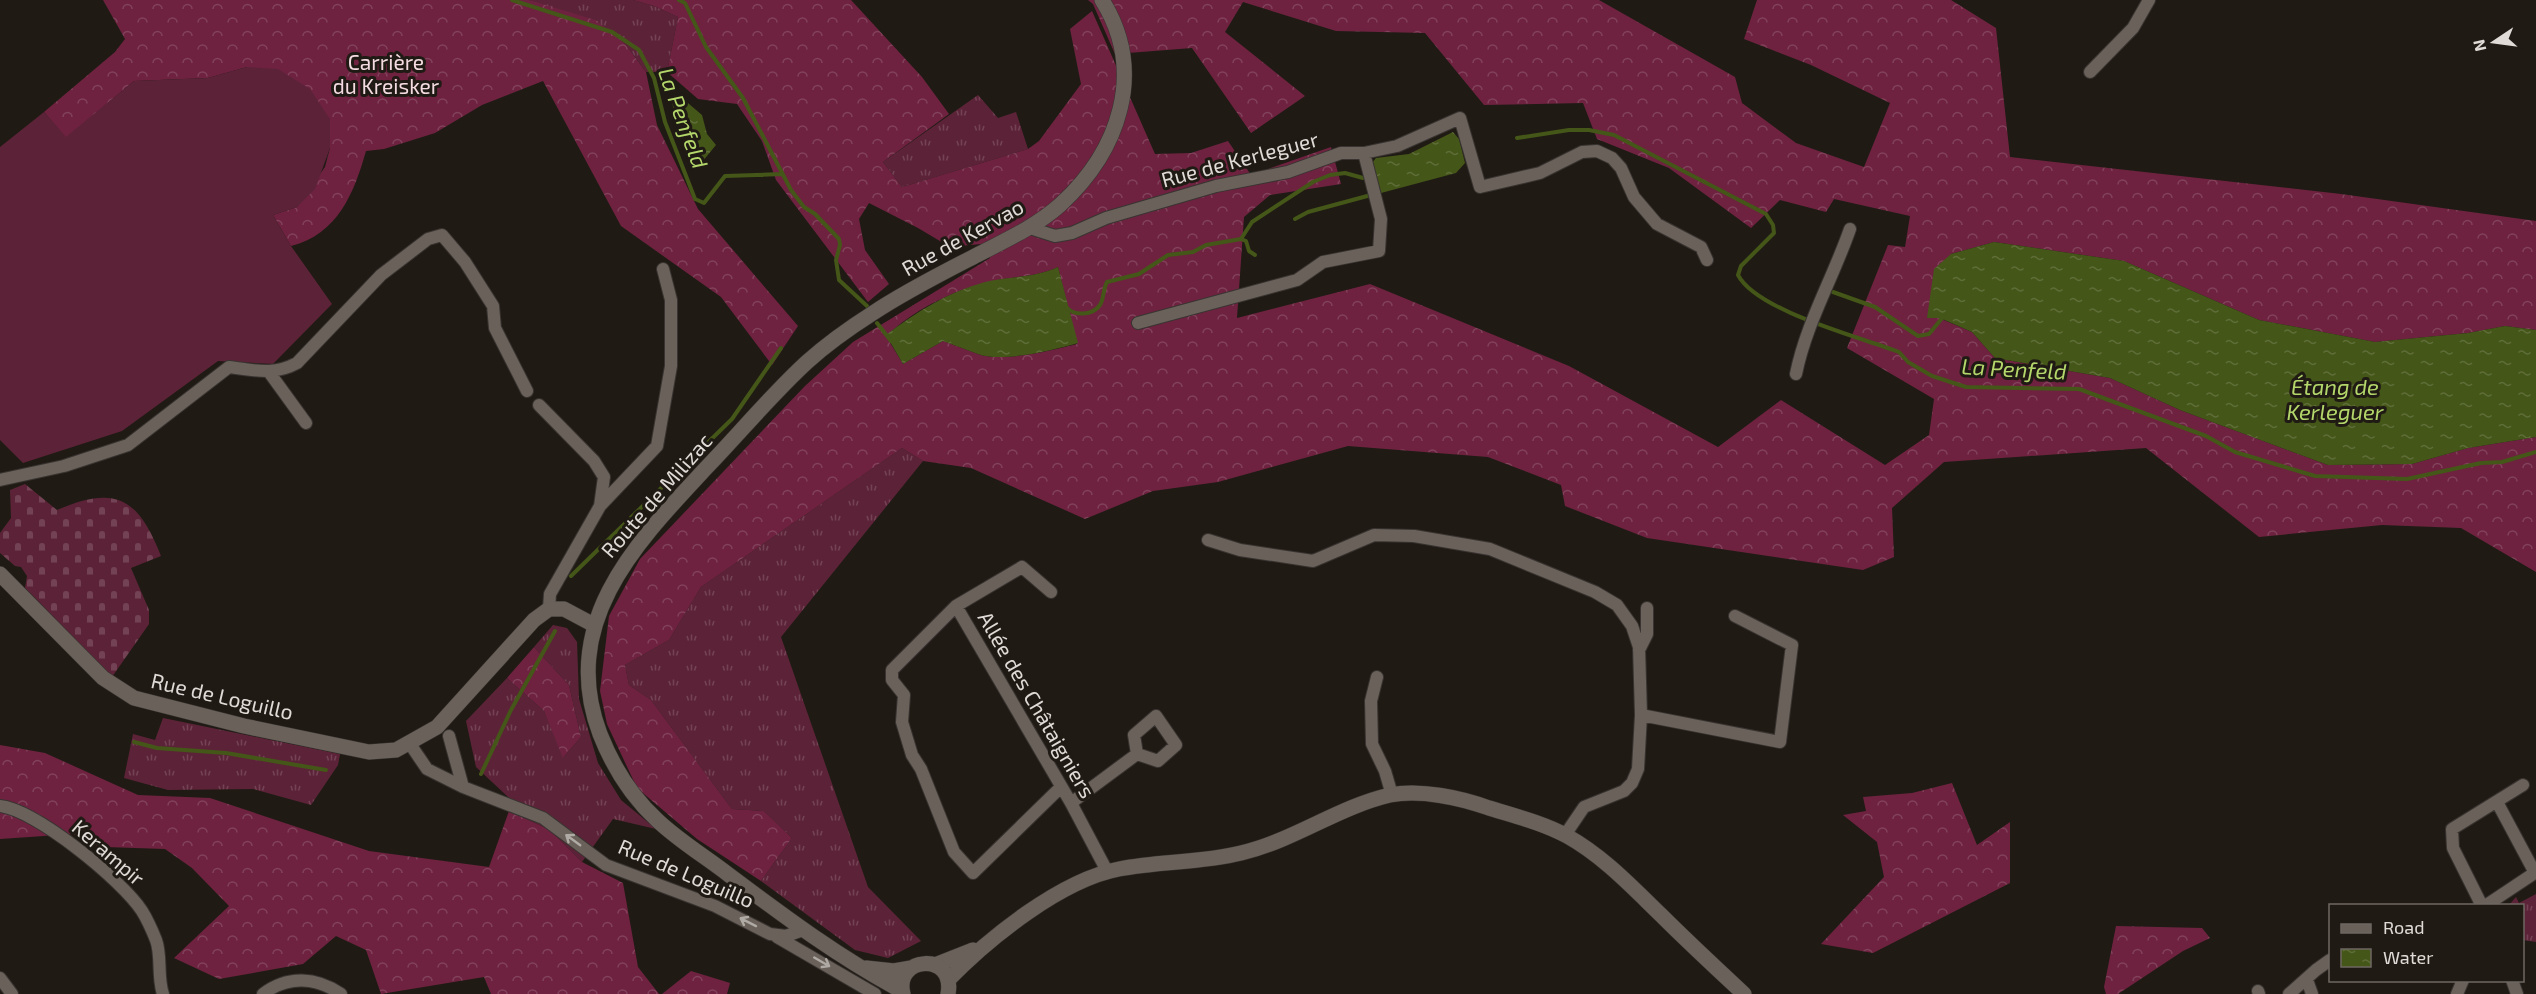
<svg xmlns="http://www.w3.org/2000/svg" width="2536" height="994" font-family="'Exo 2',sans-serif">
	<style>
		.grass { fill: url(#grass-tufts) }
		.forest { fill: url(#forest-crowns); fill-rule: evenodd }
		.cemetery { fill: url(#cemetery-stones) }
		.garden { fill: #5c2338 }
		.water { fill: url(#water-ripples) }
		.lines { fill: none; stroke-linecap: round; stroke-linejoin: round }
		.stream { stroke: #445618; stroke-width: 4 }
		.minor-casing { stroke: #393431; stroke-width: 14 }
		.tertiary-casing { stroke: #393431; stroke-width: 16 }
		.secondary-casing { stroke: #393431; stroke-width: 16 }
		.minor { stroke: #69615a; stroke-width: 12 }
		.tertiary { stroke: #69615a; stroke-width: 15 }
		.secondary { stroke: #69615a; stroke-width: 15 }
		.oneway { stroke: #b0aaa5 }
		.labels { text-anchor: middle; stroke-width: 6; stroke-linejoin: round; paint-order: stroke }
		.park-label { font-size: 21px; fill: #f3dbe1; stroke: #201a14 }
		.street-label { font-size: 21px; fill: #e0dbd7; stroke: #201a14 }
		.water-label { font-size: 22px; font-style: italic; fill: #b4d76b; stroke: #201a14 }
	</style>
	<defs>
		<pattern id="grass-tufts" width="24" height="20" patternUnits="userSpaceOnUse" patternTransform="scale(1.5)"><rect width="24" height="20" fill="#5c2338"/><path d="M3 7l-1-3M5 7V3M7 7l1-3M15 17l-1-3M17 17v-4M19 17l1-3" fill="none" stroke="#734254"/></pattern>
		<pattern id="forest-crowns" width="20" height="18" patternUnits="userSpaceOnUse" patternTransform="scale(1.5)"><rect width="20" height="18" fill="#6e2240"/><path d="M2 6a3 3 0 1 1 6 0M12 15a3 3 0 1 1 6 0" fill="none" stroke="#82425b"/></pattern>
		<pattern id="cemetery-stones" width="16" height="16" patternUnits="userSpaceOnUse" patternTransform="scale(1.5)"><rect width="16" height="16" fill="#5c2338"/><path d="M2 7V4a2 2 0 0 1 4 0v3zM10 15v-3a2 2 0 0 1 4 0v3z" fill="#734254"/></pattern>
		<pattern id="water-ripples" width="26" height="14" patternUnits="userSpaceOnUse" patternTransform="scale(1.5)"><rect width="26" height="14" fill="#445618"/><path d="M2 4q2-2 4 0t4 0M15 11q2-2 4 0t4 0" fill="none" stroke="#5f6e39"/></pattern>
	</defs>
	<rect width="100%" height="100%" fill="#201a14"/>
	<!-- grass -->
	<path class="grass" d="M529,0H633L654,6L678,17L667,72H646L626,45Z
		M978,95L998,118L1016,112L1028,149L902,187L883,162Z
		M902,448L923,461L781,637L868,887L921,941L888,958L855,950L761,881L792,838L764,811L732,809L651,700L629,685L625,665L669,640L701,587Z
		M553,625L567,628L577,642L579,699L598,763L621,800L656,829L613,819L582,862L550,830L509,811L519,807L476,767L466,721L507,678L544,711L564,757L581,737L569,685L534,647Z
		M163,718L340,754L338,765L311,805L253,789L168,790L124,778L133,734L155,740Z
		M2536,894V942L2523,940L2522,906L2509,905L2516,897L2519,903Z"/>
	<!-- forest -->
	<path class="forest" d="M103,0H529L595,20L626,45L646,72L657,125L698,209L798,326L772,365L721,297L621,226L543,81L482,105L435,133L384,149L366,151C354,193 338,234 291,246L273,215L297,207L325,167L330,148V119L247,67L208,78L134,81L66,138L44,112L115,52L125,39Z
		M633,0H851L922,77L949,114L883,162L902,187L1028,149L1039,141L1081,84L1070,29L1092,11L1155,154L1191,153L1228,141L1251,175L1331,147L1341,184L1270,195L1244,217L1237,318L1370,284L1569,366L1718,447L1781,400L1885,465L1929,435L1934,399L1847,348L1888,245L1905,247L1910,216L1834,199L1826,212L1780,200L1751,228L1669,168L1597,139L1583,103L1484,105L1425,33L1336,31L1243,2L1225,32L1305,96L1251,133L1192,48L1115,54L1093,4L1088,0H1599L1735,77L1742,103L1796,143L1864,167L1890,103L1811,65L1744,39L1757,0H1951L1996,28L2010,157L2341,194L2536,221V330L2505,326L2468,333L2375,342L2259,320L2124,261L1994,242L1951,254L1927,318H1939L1972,332L1995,358L2110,378L2180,410L2328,465L2412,464L2468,448L2536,437V572L2461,528L2382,525L2259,537L2146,448L1944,462L1892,508L1894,557L1863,570L1647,538L1565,506L1561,485L1488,457L1348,446L1218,482L1153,491L1085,519L971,468L923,461L902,448L701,587L669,640L625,665L629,685L651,700L732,809L764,811L792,838L761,881L697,839L637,788L607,724L600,691L609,616L640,559L805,386L853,342L990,258L981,244L950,247L918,228L869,203L859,219L865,250L889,284L868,302L776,180L762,141L737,104L698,99L667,72L678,17L654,6ZM1058,267L1077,344C1054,350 1001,363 978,354C966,350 955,345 943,341L903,364L886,336C913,311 949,292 985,283C1009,276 1035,278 1058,267Z
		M534,647L569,685L581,737L563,758L544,711L507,678Z
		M0,745L45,753L138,795L210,798L369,851L489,867L509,811L550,830L582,862L623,883L638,967L659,994H491L484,977L381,994L366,950L336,936L303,964L219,979L174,958L229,906L192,868L165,849L106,847L93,845L73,834L0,839Z
		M1952,783L1977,845L2010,822V883L1873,953L1821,944L1884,877L1877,842L1843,815L1866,811L1863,797L1912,793Z
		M2116,926L2202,928L2210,938L2183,951L2118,994H2106L2104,987Z
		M691,971L730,983L727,994H662Z"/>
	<!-- cemetery -->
	<path class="cemetery" d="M25,484L57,510C115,485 138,497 161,556L131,568L149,610V624L112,677L25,588L27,576L21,567L15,566L0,553V533L11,518L10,490Z"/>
	<!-- garden -->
	<path class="garden" d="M247,67L278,69L310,89L330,119V148L315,189L297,207L273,215L291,246L332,304L273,364L218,361L122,431L23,463L0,440V147L44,112L66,137L134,81L208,78Z"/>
	<!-- water -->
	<path class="water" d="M674,96L682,98L702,115L707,134L716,145L702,162C690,157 671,111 672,98Z
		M1453,132L1459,139L1465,163L1456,173L1381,193L1372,163L1376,158L1409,154Z
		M1994,242L2124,261L2259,320L2375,342L2468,333L2505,326L2536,330V437L2468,448L2412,464L2328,465L2180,410L2110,378L1995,358L1972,332L1940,318H1927L1934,269L1951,254Z
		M1058,267L1078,343C1054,350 1002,363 978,354C966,350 955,345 943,341L903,364L886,335C916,312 948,292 985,282C1010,276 1035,278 1058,267Z"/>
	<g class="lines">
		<!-- stream -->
		<path class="stream" d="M512,0L612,32L639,50L654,78L665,122L695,199L704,203L725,176L782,174
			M679,0L685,3L706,47L743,98L791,190L804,207L815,214L839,239L840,245L836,260L839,280L867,306
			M1517,138L1569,130H1589L1614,135L1766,214L1773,225L1774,233L1741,266L1738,275C1757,311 1860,337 1899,352L1908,362L1932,376L1966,387L2079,389L2206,436L2235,452L2315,476L2407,479L2481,463L2502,462L2536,452
			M1295,219L1308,212L1371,195
			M1241,239L1246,241L1249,251L1255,255
			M1833,292L1875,307L1918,336L1929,334L1943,317
			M1066,307C1075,317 1093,315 1100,305C1104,299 1103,289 1107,282L1139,274L1168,255L1193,252L1206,245L1241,239L1252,222L1313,182L1330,175L1345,173L1363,178L1368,176
			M877,323L891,341
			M571,576L732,419L781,348
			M134,742L157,748L226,753L326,770
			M481,774L511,710L555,631"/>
		<defs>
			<path id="minor" d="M2090,72L2133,28L2149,0
				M1030,228L1055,236L1072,233L1106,218L1216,186L1288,172L1341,153H1364L1397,146L1460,118L1480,187L1540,173L1582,152L1597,151L1612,158L1621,168L1634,197L1657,224L1701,247L1707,260
				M1138,323L1297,280L1323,262L1379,251L1381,219L1364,153
				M269,372L306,423
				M1796,374C1806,324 1833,278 1850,229
				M539,405L594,461L604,477L600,506
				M0,480L64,466L128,445L229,367C255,370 273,376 297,363L381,275L428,239L442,235L465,262L493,306L495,328L527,391
				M1208,540L1240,550L1313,561L1374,535L1414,536L1490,549L1595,592L1617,605L1632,626L1639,647L1641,715L1638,769L1632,783L1624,791L1584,807L1565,835
				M1051,592L1022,567L956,606L892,670V680L904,695L902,722L912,755L921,769L954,852L973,873L1061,787
				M956,606L1071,803L1107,871
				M549,609L550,594L600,506L657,446L671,366V300L663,269
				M1639,650L1647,634V608
				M1377,677L1371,701L1372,744L1385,771L1392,795
				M1641,715L1780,742L1792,645L1735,616
				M449,736L463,787
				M410,744L427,769L463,787L543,818L606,865L715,906L770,934L786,936L803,930
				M2497,802L2535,873
				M1071,803L1137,754L1158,761L1176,745L1156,716L1134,735L1137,754
				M0,806C36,810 122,880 142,911C147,919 152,930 156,940C162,956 157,977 163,994
				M2482,906L2453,848L2452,829L2523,785
				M2485,906L2536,872
				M777,937L875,994
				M0,978L12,994
				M2307,980L2312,994
				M2512,980L2517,994
				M2258,991L2259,994
				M263,994C288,975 316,977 341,994
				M2289,994L2316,970L2330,960
				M2457,994L2463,980"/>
			<path id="tertiary" d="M0,574L103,678L134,698L244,726L369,752L396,750L437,727L534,620L549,609H564L594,625
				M935,965L973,950
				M948,980C989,938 1061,880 1119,869C1159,861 1201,863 1241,853C1293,841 1338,807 1390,795C1421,789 1461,798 1489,808C1515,816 1543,823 1567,836C1603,856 1632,887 1661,915C1688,942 1716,968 1744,994"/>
			<path id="secondary" d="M866,968L894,971L911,968
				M902,991C840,958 785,917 729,875C706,857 679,841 657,820C631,796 613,767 600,734C558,623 635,544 706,468C739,434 771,395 807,362C827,344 851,327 873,313C906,291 942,273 977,255C1006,240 1035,227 1060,205C1119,151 1147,72 1102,0
				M903,994C893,956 956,951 948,994"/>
		</defs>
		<!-- minor casing -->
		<use href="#minor" class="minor-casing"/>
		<!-- tertiary casing -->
		<use href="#tertiary" class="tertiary-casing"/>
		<!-- secondary casing -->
		<use href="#secondary" class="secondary-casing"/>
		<!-- minor -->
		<use href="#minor" class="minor"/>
		<!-- tertiary -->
		<use href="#tertiary" class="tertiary"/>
		<!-- secondary -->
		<use href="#secondary" class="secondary"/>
	</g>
	<!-- one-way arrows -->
	<defs><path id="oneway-shaft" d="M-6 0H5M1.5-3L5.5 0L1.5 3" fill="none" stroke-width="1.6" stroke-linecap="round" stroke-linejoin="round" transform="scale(1.5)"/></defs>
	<g class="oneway">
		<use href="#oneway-shaft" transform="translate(573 840) rotate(-144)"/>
		<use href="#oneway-shaft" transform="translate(748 922) rotate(-153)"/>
		<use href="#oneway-shaft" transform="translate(822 962) rotate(30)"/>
	</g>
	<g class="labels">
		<!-- park labels -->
		<g class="park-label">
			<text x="386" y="70">Carrière<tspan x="386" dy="24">du Kreisker</tspan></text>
		</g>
		<!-- street labels -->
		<g class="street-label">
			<text transform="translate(1240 160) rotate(-15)" y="7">Rue de Kerleguer</text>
			<text transform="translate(963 238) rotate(-29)" y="7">Rue de Kervao</text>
			<text transform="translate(657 496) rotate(-49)" y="7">Route de Milizac</text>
			<text transform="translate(222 697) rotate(13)" y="7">Rue de Loguillo</text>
			<text transform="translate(1036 705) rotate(60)" y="7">Allée des Châtaigniers</text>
			<text transform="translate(108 853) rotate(41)" y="7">Kerampir</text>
			<text transform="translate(686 874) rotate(23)" y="7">Rue de Loguillo</text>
		</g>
		<!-- water labels -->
		<g class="water-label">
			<text transform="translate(683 118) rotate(70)" y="8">La Penfeld</text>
			<text transform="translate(2014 369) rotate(3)" y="8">La Penfeld</text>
			<text x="2335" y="395">Étang de<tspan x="2335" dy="25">Kerleguer</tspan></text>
		</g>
	</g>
	<!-- legend -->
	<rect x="2329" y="904" width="195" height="78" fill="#201a14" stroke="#6d6762" stroke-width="1.5"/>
	<rect x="2341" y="924" width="30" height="9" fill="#69615a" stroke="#6d6762" stroke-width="1.5"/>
	<text x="2383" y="934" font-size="18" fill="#e0dbd7">Road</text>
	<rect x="2341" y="949" width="30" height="18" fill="url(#water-ripples)" stroke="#6d6762" stroke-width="1.5"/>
	<text x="2383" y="964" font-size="18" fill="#e0dbd7">Water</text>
	<!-- north arrow -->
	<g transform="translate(2494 42) rotate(257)" stroke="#201a14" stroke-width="4.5" paint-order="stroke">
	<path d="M0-4.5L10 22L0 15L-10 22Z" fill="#e0dbd7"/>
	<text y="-9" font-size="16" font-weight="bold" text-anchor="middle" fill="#e0dbd7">N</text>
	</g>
</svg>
